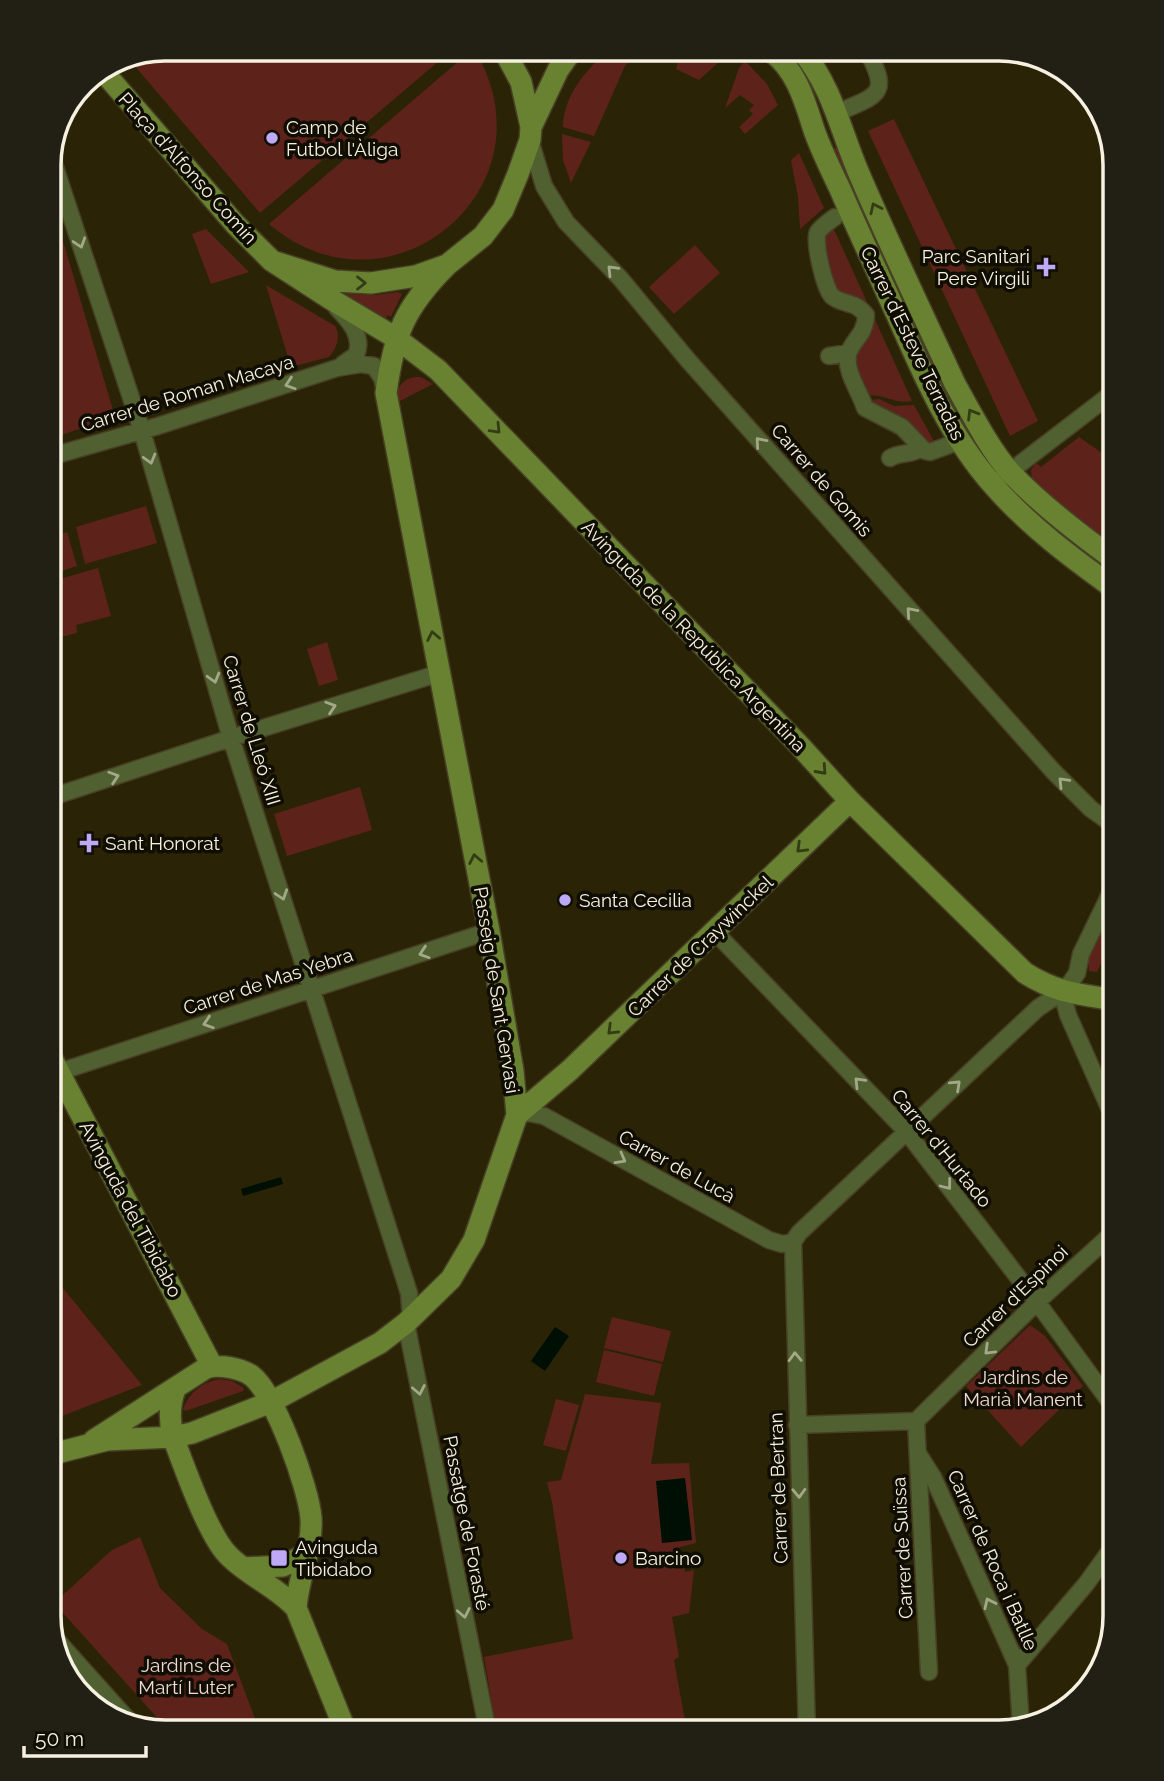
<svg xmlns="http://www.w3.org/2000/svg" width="1164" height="1781" font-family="Raleway,sans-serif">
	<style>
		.green { fill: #5d231a }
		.water { fill: #000f04 }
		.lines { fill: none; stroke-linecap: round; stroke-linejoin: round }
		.street-casing { stroke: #474025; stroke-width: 19 }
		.secondary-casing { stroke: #474025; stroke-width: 24 }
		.street { stroke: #506030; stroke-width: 16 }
		.secondary { stroke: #688231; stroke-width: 21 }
		.oneway { stroke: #333c15 }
		.oneway2 { stroke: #a3a888 }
		.poi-dot { fill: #bda9f5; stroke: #100d03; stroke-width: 2.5 }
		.labels { text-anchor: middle; stroke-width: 7; stroke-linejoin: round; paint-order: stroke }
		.poi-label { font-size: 19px; fill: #f6f1e0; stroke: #100d03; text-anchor: start }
		.street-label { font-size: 19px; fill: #f6f1e0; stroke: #100d03 }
		.park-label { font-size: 19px; fill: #f0d9d4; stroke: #100d03 }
		.rim { fill: none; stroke: #f6f1e0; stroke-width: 3.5 }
	</style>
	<rect width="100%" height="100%" fill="#2b2306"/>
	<!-- green -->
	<path class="green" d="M681,52H730L699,80L676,69Z
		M605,53H639L625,66L594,136L563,127C563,98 584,72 605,53Z
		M467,54H477C554,190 389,326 269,224Z
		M446,55L260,213L128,58Z
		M745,61L767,84L778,105L745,134L739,127L753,114L749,110L754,105L740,95L725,108L739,68Z
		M894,119L1038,421L1010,436L868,131Z
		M562,134L591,142L571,183L563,160Z
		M840,146L966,419L959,423L942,392L832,149Z
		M799,153L824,208L800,229L798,197L791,160Z
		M58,224L115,417L49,439V227Z
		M832,225L912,401C895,405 884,393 867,396L857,374L854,355L867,335L848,296L831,288L823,233Z
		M206,229L249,272L211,284L192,234Z
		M695,245L720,273L674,314L649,287Z
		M266,285L335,326C341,335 337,349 329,357L291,367Z
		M398,292L402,294L391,317L388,315L385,320L345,297L347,294L376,295Z
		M421,377L433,384L396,403C396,387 403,376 421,377Z
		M879,399L894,406L914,405L935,443L929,445L869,400Z
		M1079,437L1109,458L1115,451V548L1066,512L1032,481L1031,470L1036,463L1041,467Z
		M146,506L157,543L85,564L76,527Z
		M67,532L77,566L49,575V538Z
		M98,568L111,616L76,625L77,633L49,640V582Z
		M327,642L338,680L319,686L307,649Z
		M360,787L372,830L287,856L274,814Z
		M1109,914L1115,917V935L1097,972L1089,971L1088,956Z
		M49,1271L142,1385L49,1421Z
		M612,1317L671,1331L663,1362L604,1348Z
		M1030,1325L1045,1336L1083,1386L1021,1447L966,1386Z
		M604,1350L662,1364L654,1396L596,1382Z
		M219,1379L232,1381L244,1388L243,1391L186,1411L183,1409C190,1392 201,1383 219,1379Z
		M585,1394L661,1403L651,1464L689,1463L696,1543L680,1547L685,1572L694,1570L689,1613L672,1617L679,1657L674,1660L687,1732H497L484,1657L573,1639L552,1502L547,1482L561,1480Z
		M556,1399L579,1405L566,1451L543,1445Z
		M140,1537L160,1588L202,1629L227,1644L260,1732H170L54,1603L112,1550Z"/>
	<!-- water -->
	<path class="water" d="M281,1177L283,1184L243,1196L241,1189Z
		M555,1327L569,1336L545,1371L531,1361Z
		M685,1478L692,1540L662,1543L656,1481Z"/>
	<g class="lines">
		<defs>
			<path id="street" d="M837,113C876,95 892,96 867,51
				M530,140L544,186L566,222L620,278L687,359L1053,771L1091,809L1115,826
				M51,155L142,431L231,738L409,1293L411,1318
				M835,217C830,221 821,227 818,232C813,240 825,292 833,297C846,306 854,300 866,315C865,337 852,339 848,355C845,372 860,392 865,408L902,427L925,451L930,452L960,441
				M337,308C349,320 364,337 356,355L342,365
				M829,356L848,353
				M49,457L158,426L337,368L361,364L374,366L382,378L385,391
				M890,458C901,451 910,456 921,448
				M1003,477L1115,391
				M49,798L231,738L440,673
				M714,931L906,1131L1037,1302L1115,1409
				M1062,992L1068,1015L1115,1121
				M59,1072L489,931
				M517,1115L529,1113L544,1116L769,1240L782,1244L793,1242
				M406,1323L488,1732
				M916,1421L1037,1302L1115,1231
				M916,1421L929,1672
				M797,1425L916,1421
				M919,1455L933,1477L1017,1665L1021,1727
				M54,1637L131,1723
				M1017,1665L1086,1584L1115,1544
				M807,1732L793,1242L799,1233L1038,1008L1062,992L1071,982L1077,973L1081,954L1115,884"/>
			<path id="secondary" d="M802,51C833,88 841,133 860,176C890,246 923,315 955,384C970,411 990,450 1010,472C1041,505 1079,534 1115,560
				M772,52C797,71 805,102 814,130C821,150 831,170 840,189C858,231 878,273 897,315C923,374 950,437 994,486C1029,526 1072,558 1115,589
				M102,70L235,224L272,261L335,281L371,283L416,276L447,265L483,236L503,210L518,174L530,140L531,127L521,82L506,54
				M531,127L558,70L570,53
				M272,261L329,298L396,338L438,370L800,746L850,801L1025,973C1057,993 1078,994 1115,1000
				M49,1053L212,1366
				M517,1115L570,1070L850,801
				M175,1389C169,1405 169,1420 173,1437C184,1466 208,1535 228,1555C248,1576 276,1586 296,1608L346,1732
				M94,1440L206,1368C219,1364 241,1368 252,1376C275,1394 309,1489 311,1518C313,1550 298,1577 296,1608
				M49,1455L107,1440L173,1437L192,1433L271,1402L380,1343L406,1323L451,1279L474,1240L517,1115L513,1071L489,931L386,393C394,334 404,308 447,265
				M243,1568L283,1566L308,1553"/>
		</defs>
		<!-- street casing -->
		<use href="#street" class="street-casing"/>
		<!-- secondary casing -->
		<use href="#secondary" class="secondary-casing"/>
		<!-- street -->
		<use href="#street" class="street"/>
		<!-- secondary -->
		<use href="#secondary" class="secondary"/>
	</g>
	<!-- one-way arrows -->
	<defs><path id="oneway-chevron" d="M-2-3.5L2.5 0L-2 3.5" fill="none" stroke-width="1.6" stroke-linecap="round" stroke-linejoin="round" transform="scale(1.75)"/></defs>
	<g class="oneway">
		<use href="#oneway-chevron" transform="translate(875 208) rotate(-115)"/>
		<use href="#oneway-chevron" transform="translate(361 283)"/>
		<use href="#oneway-chevron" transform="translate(972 414) rotate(-121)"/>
		<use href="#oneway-chevron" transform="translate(496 429) rotate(46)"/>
		<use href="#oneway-chevron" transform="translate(433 636) rotate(-101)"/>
		<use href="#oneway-chevron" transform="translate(822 770) rotate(48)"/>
		<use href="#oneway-chevron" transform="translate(801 848) rotate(136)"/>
		<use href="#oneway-chevron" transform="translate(475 859) rotate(-101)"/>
		<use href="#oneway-chevron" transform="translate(612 1030) rotate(136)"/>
	</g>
	<g class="oneway2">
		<use href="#oneway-chevron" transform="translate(80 243) rotate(72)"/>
		<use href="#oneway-chevron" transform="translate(612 270) rotate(-134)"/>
		<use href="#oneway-chevron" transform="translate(290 384) rotate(162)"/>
		<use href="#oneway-chevron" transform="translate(760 442) rotate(-131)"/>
		<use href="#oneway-chevron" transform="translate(150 459) rotate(74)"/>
		<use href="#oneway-chevron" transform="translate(911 612) rotate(-131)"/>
		<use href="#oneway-chevron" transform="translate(214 678) rotate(74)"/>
		<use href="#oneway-chevron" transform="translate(331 707) rotate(-18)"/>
		<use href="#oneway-chevron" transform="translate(114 777) rotate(-18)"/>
		<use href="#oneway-chevron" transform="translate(1063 782) rotate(-134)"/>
		<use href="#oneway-chevron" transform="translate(282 895) rotate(72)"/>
		<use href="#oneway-chevron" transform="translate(424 953) rotate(162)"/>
		<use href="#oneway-chevron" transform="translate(208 1023) rotate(162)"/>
		<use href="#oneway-chevron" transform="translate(859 1082) rotate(-134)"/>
		<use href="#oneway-chevron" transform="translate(956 1085) rotate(-43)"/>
		<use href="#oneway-chevron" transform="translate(621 1159) rotate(29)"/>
		<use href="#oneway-chevron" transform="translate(947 1185) rotate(52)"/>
		<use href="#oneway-chevron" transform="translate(989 1350) rotate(136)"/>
		<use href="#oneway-chevron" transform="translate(795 1357) rotate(-92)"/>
		<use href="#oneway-chevron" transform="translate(419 1390) rotate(79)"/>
		<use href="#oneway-chevron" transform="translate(799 1493) rotate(88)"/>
		<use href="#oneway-chevron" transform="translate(989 1603) rotate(-115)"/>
		<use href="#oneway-chevron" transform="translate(464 1613) rotate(79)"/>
	</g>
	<!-- markers -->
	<g class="poi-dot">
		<circle cx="272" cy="138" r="7"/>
		<path d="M1042.5 256.5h7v7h7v7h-7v7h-7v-7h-7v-7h7z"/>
		<path d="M85.5 832.5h7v7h7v7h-7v7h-7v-7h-7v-7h7z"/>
		<circle cx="565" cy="900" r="7"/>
		<rect x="270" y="1549" width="18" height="18" rx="3.5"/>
		<circle cx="621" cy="1558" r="7"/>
	</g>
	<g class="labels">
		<!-- poi labels -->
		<g class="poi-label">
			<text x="286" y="134">Camp de<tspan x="286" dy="22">Futbol l'Àliga</tspan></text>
			<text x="1030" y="263" text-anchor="end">Parc Sanitari<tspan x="1030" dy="22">Pere Virgili</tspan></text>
			<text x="105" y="850">Sant Honorat</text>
			<text x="579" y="907">Santa Cecilia</text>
			<text x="295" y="1554">Avinguda<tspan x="295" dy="22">Tibidabo</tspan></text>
			<text x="635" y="1565">Barcino</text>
		</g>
		<!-- street labels -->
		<g class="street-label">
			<text transform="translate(188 168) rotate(48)" y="7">Plaça d'Alfonso Comín</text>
			<text transform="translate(913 343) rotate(64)" y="7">Carrer d'Esteve Terradas</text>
			<text transform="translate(187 393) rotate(-17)" y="7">Carrer de Roman Macaya</text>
			<text transform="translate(822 480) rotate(49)" y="7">Carrer de Gomis</text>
			<text transform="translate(694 636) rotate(46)" y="7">Avinguda de la República Argentina</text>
			<text transform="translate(252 730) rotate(73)" y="7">Carrer de Lleó XIII</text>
			<text transform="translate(700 946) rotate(-44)" y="7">Carrer de Craywinckel</text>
			<text transform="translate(268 981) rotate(-18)" y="7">Carrer de Mas Yebra</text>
			<text transform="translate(497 990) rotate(81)" y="7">Passeig de Sant Gervasi</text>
			<text transform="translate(942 1148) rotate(51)" y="7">Carrer d'Hurtado</text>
			<text transform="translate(677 1166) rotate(29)" y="7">Carrer de Lucà</text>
			<text transform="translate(131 1209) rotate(62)" y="7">Avinguda del Tibidabo</text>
			<text transform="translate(1015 1296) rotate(-44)" y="7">Carrer d'Espinoi</text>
			<text transform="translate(778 1488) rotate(-92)" y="7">Carrer de Bertran</text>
			<text transform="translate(467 1523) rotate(79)" y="7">Passatge de Forasté</text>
			<text transform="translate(902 1548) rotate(-93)" y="7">Carrer de Suïssa</text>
			<text transform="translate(993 1560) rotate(66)" y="7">Carrer de Roca i Batlle</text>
		</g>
		<!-- park labels -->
		<g class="park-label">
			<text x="1023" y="1384">Jardins de<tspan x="1023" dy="22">Marià Manent</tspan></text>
			<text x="186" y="1672">Jardins de<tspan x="186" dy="22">Martí Luter</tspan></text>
		</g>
	</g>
	<!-- crop -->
	<path d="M0 0H1164V1781H0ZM165 61H999A104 104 0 0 1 1103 165V1616A104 104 0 0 1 999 1720H165A104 104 0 0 1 61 1616V165A104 104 0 0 1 165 61Z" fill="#221f15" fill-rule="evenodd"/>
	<path class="rim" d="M165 61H999A104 104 0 0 1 1103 165V1616A104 104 0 0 1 999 1720H165A104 104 0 0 1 61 1616V165A104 104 0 0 1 165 61Z"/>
	<!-- scale -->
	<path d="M24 1746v10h122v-10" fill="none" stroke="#f6f1e0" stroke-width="3.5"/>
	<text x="35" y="1746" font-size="21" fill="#f6f1e0" stroke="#100d03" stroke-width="5" paint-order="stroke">50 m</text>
</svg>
